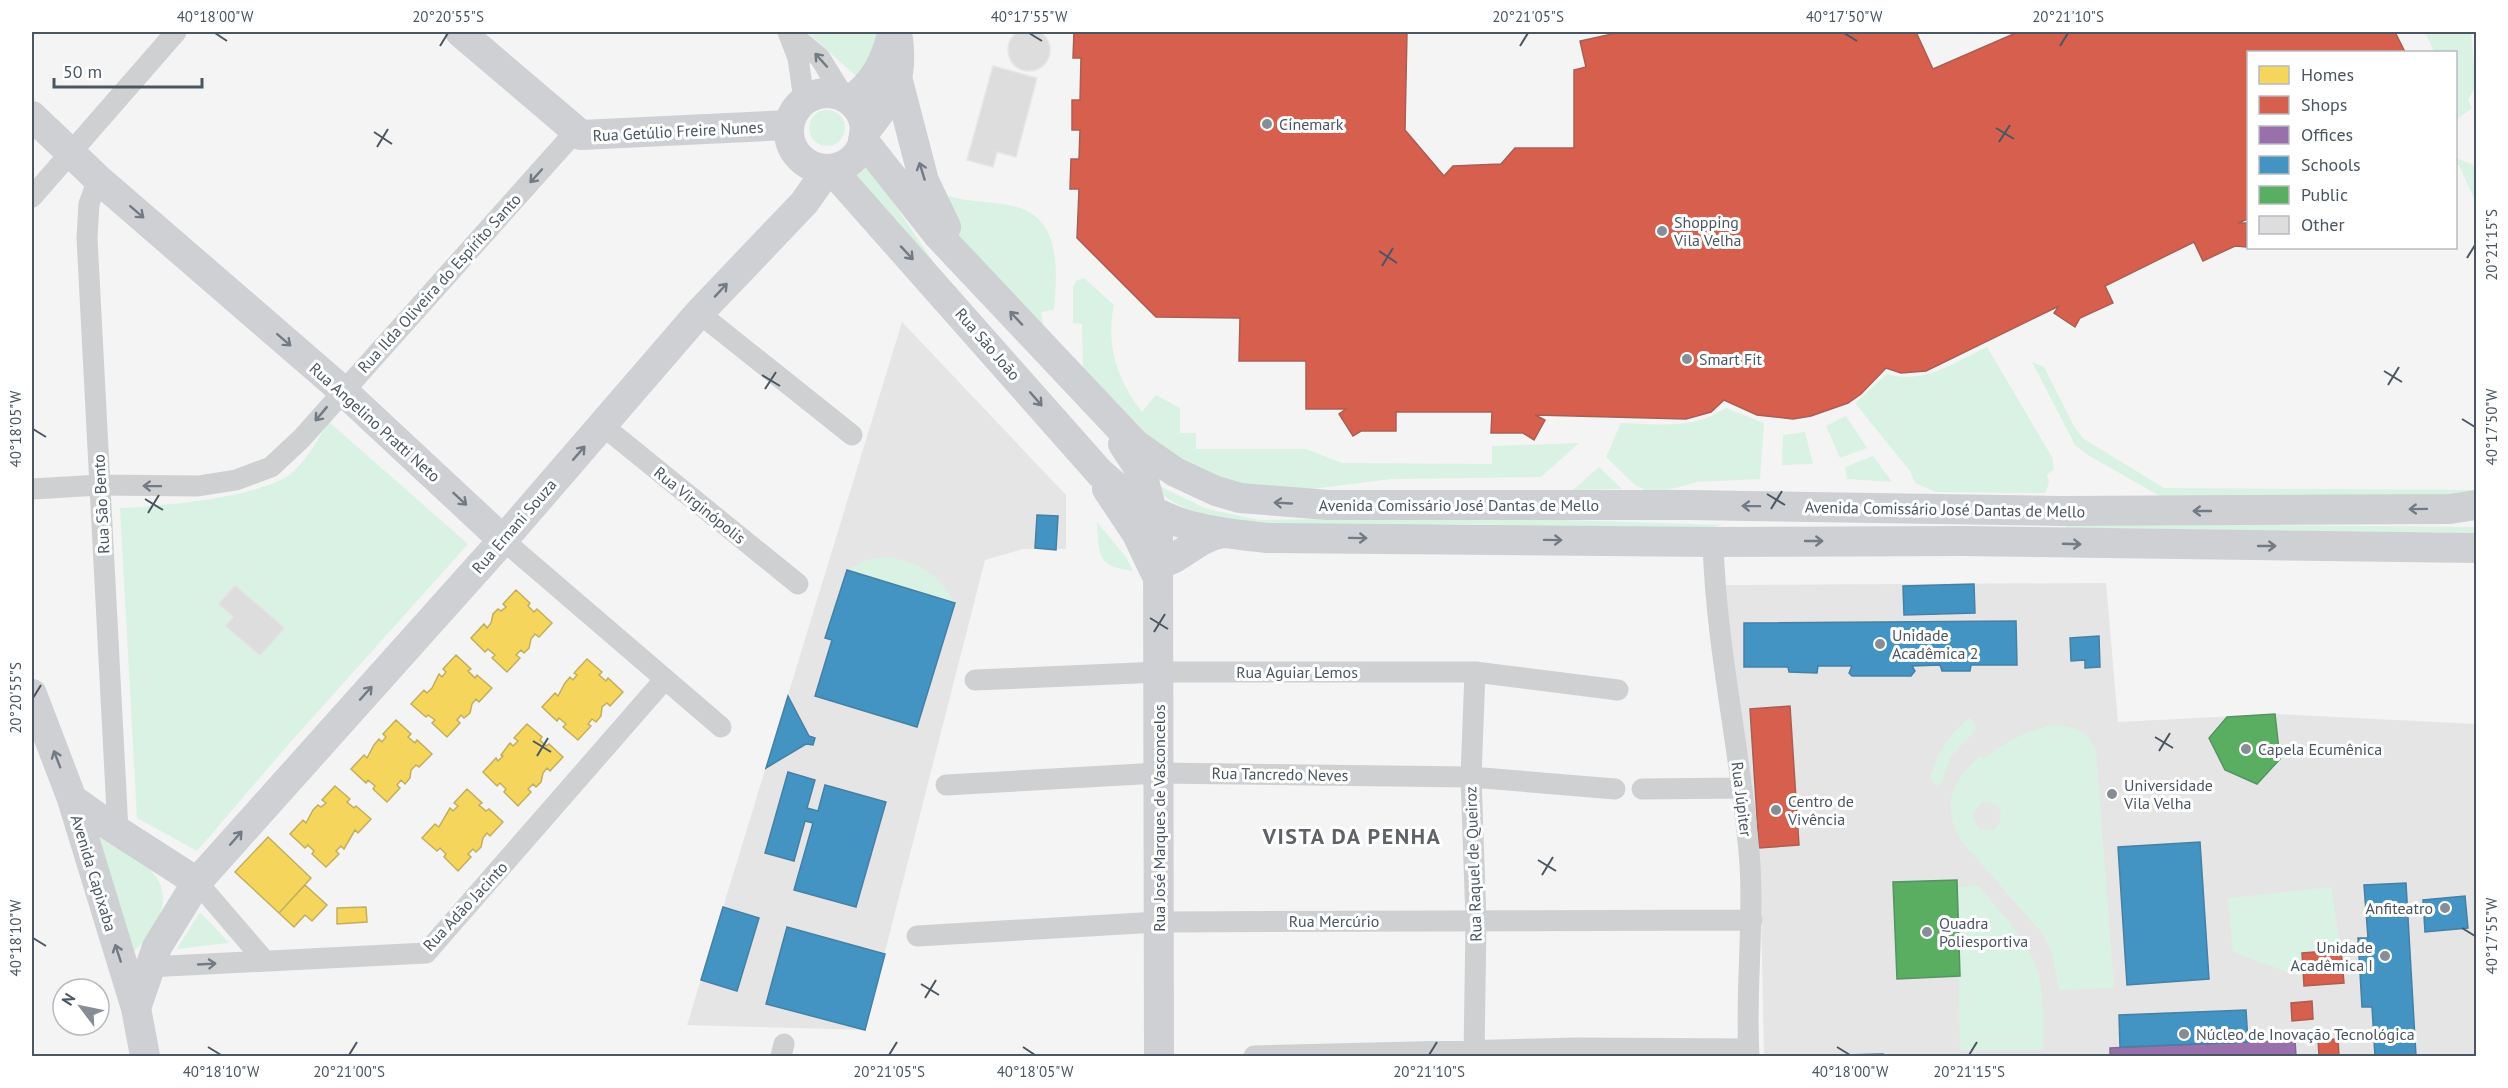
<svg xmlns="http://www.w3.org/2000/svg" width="2508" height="1088" font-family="'PT Sans',sans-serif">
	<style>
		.education { fill: #e6e5e6 }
		.green { fill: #d9f2e3; fill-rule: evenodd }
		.homes { fill: #f6d55c; stroke: #c2af5e; stroke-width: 1.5 }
		.shops { fill: #d6604d; stroke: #ac5d53; stroke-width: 1.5 }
		.offices { fill: #9970ab; stroke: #816895; stroke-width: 1.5 }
		.schools { fill: #4393c3; stroke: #4581a6; stroke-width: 1.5 }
		.public { fill: #5aae61; stroke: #559461; stroke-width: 1.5 }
		.building { fill: #ddddde; stroke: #e5e6e7; stroke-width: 1.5 }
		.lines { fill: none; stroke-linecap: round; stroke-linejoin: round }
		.street { stroke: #ced0d2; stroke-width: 21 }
		.secondary { stroke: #ced0d4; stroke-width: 30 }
		.oneway { stroke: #727b83 }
		.oneway2 { stroke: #727b84 }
		.ticks { fill: none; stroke: #4a5661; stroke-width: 2 }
		.poi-dot { fill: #868d94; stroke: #fff; stroke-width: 2 }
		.labels { text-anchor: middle; stroke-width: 6; stroke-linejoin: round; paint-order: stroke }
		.poi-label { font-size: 16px; fill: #4a5661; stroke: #fff; text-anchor: start }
		.street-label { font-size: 16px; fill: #4a5661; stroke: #fff }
		.district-label { font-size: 22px; font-weight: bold; letter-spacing: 1.5px; fill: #5f6368; stroke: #fff }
		.neatline { fill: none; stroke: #4a5661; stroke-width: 2 }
		.ticks-label { font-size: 15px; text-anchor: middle; fill: #4a5661 }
	</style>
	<rect width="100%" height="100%" fill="#f4f4f4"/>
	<!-- education -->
	<path class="education" d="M902,322L1066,495V549H1023L985,560L865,1030L687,1025Z
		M2106,583L2118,722L2275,714L2476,724V1056H1764L1760,863L1716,585Z"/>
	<!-- green -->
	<path class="green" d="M807,32H877L878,55L856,76Z
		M2425,32H2471L2476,85L2468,100L2472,108L2456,120V52H2434Z
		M809 128a18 18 0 1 1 36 0a18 18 0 1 1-36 0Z
		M2456,158L2476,166V203L2459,165H2456Z
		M867,163L936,266L849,182Z
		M949,196C969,202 987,201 1008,205C1063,214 1057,269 1054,310L1041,312L1043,324L1033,320C1012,296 968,254 954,227C949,217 949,207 949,196Z
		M1084,278L1114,305C1105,344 1118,381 1142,412L1156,395L1180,408V433H1196V449H1306L1342,463L1492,464V446L1579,443L1541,477L1392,479L1295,491L1235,485L1164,454L1083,372L1082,324L1073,323V287L1076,281Z
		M1987,347L2052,457L2054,470L2047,474L2049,483L2045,493L1936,492L1915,483L1910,471L1855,403L1887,374C1923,385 1955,362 1987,347Z
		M2032,362L2044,367L2075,428L2084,439L2164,488L2476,490V496H2160L2086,454L2075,445Z
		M1726,408L1764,423L1760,479L1697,482L1668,490H1645L1635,485L1606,457L1621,423C1657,424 1695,430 1726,408Z
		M1846,416L1867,448L1840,458L1826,426Z
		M329,422L468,544L287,746L197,851L137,818L120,508C160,506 265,498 294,471C308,458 318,438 329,422Z
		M1805,432L1813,464L1782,465L1783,435Z
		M1873,456L1892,482L1847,479L1845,467Z
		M1599,467L1622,489L1573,490Z
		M1153,483L1207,509L1259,520L1469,517L1722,525L1702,531C1626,529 1550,526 1474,524C1407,522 1190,546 1153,483Z
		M1097,522L1126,557L1133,571C1096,566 1099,555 1097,522Z
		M2065,523L2476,527V533L2065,528Z
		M887,557C920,562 938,574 955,603L847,570L866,560Z
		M1971,717L1976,730L1952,755L1938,788L1930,777C1937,753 1950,732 1971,717Z
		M2053,725C2073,725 2089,732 2096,751L2114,988L2059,990L2052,952L2043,934L1962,842C1940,806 1951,782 1981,755L1983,760C2005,742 2025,731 2053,725ZM1984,802C2001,802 2007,818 1994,830L1979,829C1970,818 1972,809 1984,802Z
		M99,835C131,855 182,876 156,922C149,935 142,945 130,955Z
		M1978,885C2001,914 2033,944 2040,981C2044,1004 2043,1028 2043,1050H1960L1957,888Z
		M2331,887L2341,950L2303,953L2304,978L2233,952L2228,898Z
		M201,913L229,943L177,949L198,915Z"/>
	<!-- homes -->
	<path class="homes" d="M516,590L530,603L528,606L534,612L537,609L552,623L539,637L535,634L531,639L529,648L524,653L521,650L516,655L520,658L507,672L492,658L495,655L488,649L485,652L471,638L484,624L487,628L491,623L493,614L498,609L501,611L506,607L503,604Z
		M456,655L471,669L468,671L475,678L477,675L492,688L479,702L476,699L472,704L470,713L464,718L461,715L457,720L460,723L447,737L432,723L435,720L428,715L426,717L411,704L424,690L427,693L432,688L439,674L442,677L446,672L443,669Z
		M587,659L602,672L599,675L606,681L608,678L623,692L610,706L607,703L602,707L601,716L596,722L592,719L588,724L591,726L578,740L563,727L566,724L559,718L557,721L542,707L555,693L558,696L565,683L570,677L573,680L577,675L574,673Z
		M396,720L411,734L408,737L415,743L417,740L432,754L419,767L416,765L411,770L410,778L405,784L401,780L397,785L400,788L387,802L373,789L375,786L368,780L366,783L351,769L364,755L367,758L374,745L379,739L382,742L386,737L383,734Z
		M527,724L542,737L540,740L546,746L549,744L563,757L550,771L547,768L543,773L541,782L536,787L533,784L528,789L531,792L518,806L504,792L506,789L500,783L497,786L483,772L496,758L498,761L503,756L501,755L510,743L513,746L518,741L514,738Z
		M335,786L350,799L347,802L354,808L356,806L371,819L358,833L355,830L344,849L341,846L336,851L339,854L326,867L312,854L314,851L308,845L305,848L290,834L303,820L306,823L313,810L318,805L321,807L326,803L322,800Z
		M467,789L482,803L479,805L486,811L489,809L503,822L490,836L487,833L483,838L481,847L476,852L473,849L468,854L471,857L458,871L444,857L446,854L440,848L437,851L422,838L435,824L439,827L450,808L453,811L458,806L454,803Z
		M268,837L311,878L279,913L235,872Z
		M305,885L327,905L312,921L305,915L294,927L279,913Z
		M366,907L367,922L337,924V908Z"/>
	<!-- shops -->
	<path class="shops" d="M1074,32H1407L1405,130L1444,176L1453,166L1501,164L1515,148H1574V70L1586,67L1580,41L1621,32H1916L1933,69L2018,32H2395L2405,52H2248V219L2238,223H2247L2246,247L2235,246L2203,261L2194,242L2105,286L2113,303L2080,318L2075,327L2054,313L2059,306L1926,371L1901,373L1886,368L1861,394L1848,403L1811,416L1793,419L1757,415L1724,400L1711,412L1686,419L1535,415L1545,420L1534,440L1523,433H1491L1492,412H1396V431H1361L1353,436L1339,414L1346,409H1306V361H1239L1240,318L1156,317L1077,238L1079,189H1070L1071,159H1079L1080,130H1072V100H1080L1081,58H1073Z
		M1790,706L1799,845L1759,848L1750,709Z
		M2341,950L2344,983L2304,986L2302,953Z
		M2312,1001L2313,1019L2292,1021L2291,1003Z
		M2338,1039L2339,1056H2319L2318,1040Z"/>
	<!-- offices -->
	<path class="offices" d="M2295,1040L2296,1056H2110V1048Z"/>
	<!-- schools -->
	<path class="schools" d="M1037,515L1058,516L1056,550L1035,548Z
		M847,570L955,603L917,727L815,696L832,640L825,638Z
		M1974,584L1975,613L1904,615L1903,586Z
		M2016,621L2017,665H1971L1970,671H1942L1940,665L1912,666L1915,671L1911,676H1852L1849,673L1852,666H1818L1817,673L1789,672L1788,667H1744V623Z
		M2099,636L2100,667L2085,668V660L2071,661L2070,638Z
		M788,696L809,736L815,738L813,745L806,744L766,768Z
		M788,772L815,780L807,808L818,811L825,785L886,802L856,907L794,890L813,823L805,821L794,861L765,853Z
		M2200,842L2209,979L2127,985L2118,847Z
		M2406,883L2416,1056H2375L2372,1007H2362L2358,938H2368L2364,885Z
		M2465,896L2468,928L2425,932L2423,900Z
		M723,907L759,918L737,991L701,980Z
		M787,927L885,954L865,1030L766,1004Z
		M2246,1010L2248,1042L2120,1047L2119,1015Z
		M1883,1054V1056H1802Z"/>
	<!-- public -->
	<path class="public" d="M2275,714L2280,759L2257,784L2225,770L2209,738L2227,717Z
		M1957,880L1960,976L1897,979L1893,882Z"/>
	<!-- building -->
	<path class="building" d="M1008 50a21 21 0 1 1 42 0a21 21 0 1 1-42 0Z
		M993,66L1037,78L1016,157L997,152L993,167L967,160Z
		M235,585L285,628L260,656L225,626L233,617L218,604Z"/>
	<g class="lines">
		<!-- street -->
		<path class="street" d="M788,32L798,58L804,100
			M789,32L820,58L844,97
			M98,179L89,204L87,238L118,831
			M32,197L176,32
			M699,313L852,435
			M602,425L798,584
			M32,489L100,485L198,486L236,480L271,467L302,438L575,132
			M503,540L721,727
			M1713,542C1716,651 1742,756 1750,864C1754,929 1745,993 1749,1056
			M975,680L1160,672H1475L1618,690
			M946,785L1158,773L1471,777L1615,789
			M1642,789L1742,788
			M197,882L265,961
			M917,936L1158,922L1752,920
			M148,967L426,953L665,679
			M781,1056L784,1044
			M1254,1056L1578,1048L1748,1049
			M1474,1056L1476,921L1471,777L1475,672"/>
		<!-- secondary -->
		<path class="secondary" d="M460,32L581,135L789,125
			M898,81L924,181L946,227
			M789 131a38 38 0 1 1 76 0a38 38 0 1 1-76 0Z
			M850,101C874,83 885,63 892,34
			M32,116L98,179L342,390L503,540
			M864,133C893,96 905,80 897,32
			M863,140L938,235L1135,444L1175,472L1216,491L1240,498L1328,505H1689L2061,511L2450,509L2476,505
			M831,169L1100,473C1157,524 1193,530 1267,538L1713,542L1965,541L2476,548
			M1123,444L1142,473L1158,534L1159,1056
			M1107,489L1137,534L1155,572
			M1158,563C1179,562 1195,537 1224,533
			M32,694L72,799L136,1008L145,1056
			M72,799L107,824L197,882
			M136,1008L157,947L197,882L503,540L699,313L804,203L828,169"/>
	</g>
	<!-- one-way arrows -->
	<defs><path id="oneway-shaft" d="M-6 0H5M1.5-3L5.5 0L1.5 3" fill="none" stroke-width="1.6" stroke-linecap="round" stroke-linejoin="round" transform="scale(1.5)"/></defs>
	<g class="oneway">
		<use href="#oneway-shaft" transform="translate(821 60) rotate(-132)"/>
		<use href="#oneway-shaft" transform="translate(536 176) rotate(132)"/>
		<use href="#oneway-shaft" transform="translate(321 414) rotate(130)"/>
		<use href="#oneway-shaft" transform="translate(152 486) rotate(-179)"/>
		<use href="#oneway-shaft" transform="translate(207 964) rotate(-3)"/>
	</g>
	<g class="oneway2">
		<use href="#oneway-shaft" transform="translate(922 171) rotate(-107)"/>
		<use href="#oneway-shaft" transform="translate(137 212) rotate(41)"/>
		<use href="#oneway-shaft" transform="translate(907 253) rotate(47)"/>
		<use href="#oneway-shaft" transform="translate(721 290) rotate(-47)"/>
		<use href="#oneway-shaft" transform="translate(1016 318) rotate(-133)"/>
		<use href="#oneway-shaft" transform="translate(284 340) rotate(41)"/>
		<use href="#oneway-shaft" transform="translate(1036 399) rotate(49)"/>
		<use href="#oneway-shaft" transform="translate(579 453) rotate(-49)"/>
		<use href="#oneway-shaft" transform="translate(460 499) rotate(43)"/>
		<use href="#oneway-shaft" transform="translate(1283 503) rotate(-177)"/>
		<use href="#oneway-shaft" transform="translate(1751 506) rotate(-179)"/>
		<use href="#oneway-shaft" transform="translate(2418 509) rotate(179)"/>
		<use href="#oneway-shaft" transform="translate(2202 511) rotate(-180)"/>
		<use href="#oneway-shaft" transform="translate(1358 538) rotate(1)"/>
		<use href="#oneway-shaft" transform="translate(1553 540) rotate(1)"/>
		<use href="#oneway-shaft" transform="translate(1814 541)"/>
		<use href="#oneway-shaft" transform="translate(2072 544) rotate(2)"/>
		<use href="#oneway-shaft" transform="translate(2267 546)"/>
		<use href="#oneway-shaft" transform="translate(366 693) rotate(-48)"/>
		<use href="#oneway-shaft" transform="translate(57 759) rotate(-111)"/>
		<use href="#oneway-shaft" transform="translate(236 838) rotate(-49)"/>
		<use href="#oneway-shaft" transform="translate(118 953) rotate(-108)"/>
	</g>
	<!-- ticks -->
	<path class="ticks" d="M215,33L227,41M1029,33L1042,41M1844,33L1857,41M440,46L448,33M1520,46L1528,33M2060,46L2068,33M1996,128L2014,139M374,132L392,144M1999,142L2010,125M377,147L388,129M1379,251L1397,263M2467,258L2475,245M1382,266L1393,248M2384,371L2402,382M762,375L780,386M2388,385L2399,367M765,389L776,372M2462,419L2475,427M33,429L46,437M1767,494L1785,505M145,499L163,510M1771,509L1782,491M148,513L159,495M1150,618L1168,629M1154,632L1165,614M33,698L41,685M2155,737L2173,748M533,741L551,752M2159,751L2170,733M537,756L548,738M1538,860L1556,871M1542,875L1553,857M2462,928L2475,936M33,938L46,946M921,984L939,995M925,998L936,980M208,1047L221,1055M1023,1047L1035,1055M1837,1047L1850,1055M349,1055L357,1042M889,1055L897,1042M1429,1055L1437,1042M1969,1055L1977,1042"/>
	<!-- markers -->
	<g class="poi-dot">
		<circle cx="1267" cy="124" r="6"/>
		<circle cx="1662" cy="231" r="6"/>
		<circle cx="1687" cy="359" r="6"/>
		<circle cx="1880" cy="644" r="6"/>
		<circle cx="2246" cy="749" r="6"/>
		<circle cx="2112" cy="794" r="6"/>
		<circle cx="1776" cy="810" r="6"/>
		<circle cx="2445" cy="908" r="6"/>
		<circle cx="1927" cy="932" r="6"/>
		<circle cx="2385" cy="956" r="6"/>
		<circle cx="2184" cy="1034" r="6"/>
	</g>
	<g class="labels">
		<!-- poi labels -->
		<g class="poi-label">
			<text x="1279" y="130">Cinemark</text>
			<text x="1674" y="228">Shopping<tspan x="1674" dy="18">Vila Velha</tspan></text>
			<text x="1699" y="365">Smart Fit</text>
			<text x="1892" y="641">Unidade<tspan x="1892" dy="18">Acadêmica 2</tspan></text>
			<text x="2258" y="755">Capela Ecumênica</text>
			<text x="2124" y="791">Universidade<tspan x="2124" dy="18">Vila Velha</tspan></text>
			<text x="1788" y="807">Centro de<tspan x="1788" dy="18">Vivência</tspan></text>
			<text x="2433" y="914" text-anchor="end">Anfiteatro</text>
			<text x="1939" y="929">Quadra<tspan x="1939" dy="18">Poliesportiva</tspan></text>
			<text x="2373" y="953" text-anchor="end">Unidade<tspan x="2373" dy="18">Acadêmica I</tspan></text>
			<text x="2196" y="1040">Núcleo de Inovação Tecnológica</text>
		</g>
		<!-- street labels -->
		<g class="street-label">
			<text transform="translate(678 131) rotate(-3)" y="6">Rua Getúlio Freire Nunes</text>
			<text transform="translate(439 283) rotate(-48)" y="6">Rua Ilda Oliveira do Espírito Santo</text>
			<text transform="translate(988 344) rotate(49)" y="6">Rua São João</text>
			<text transform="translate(375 422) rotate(42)" y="6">Rua Angelino Pratti Neto</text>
			<text transform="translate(101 504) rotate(-93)" y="6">Rua São Bento</text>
			<text transform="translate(700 505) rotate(39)" y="6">Rua Virginópolis</text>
			<text x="1459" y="511">Avenida Comissário José Dantas de Mello</text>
			<text transform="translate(1945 509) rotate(1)" y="6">Avenida Comissário José Dantas de Mello</text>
			<text transform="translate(514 526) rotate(-49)" y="6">Rua Ernani Souza</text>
			<text x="1297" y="678">Rua Aguiar Lemos</text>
			<text transform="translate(1280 774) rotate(1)" y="6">Rua Tancredo Neves</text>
			<text transform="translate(1742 799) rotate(83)" y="6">Rua Júpiter</text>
			<text transform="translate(1159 818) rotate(-90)" y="6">Rua José Marques de Vasconcelos</text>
			<text transform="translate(1473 864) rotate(-92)" y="6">Rua Raquel de Queiroz</text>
			<text transform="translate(94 873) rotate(73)" y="6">Avenida Capixaba</text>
			<text transform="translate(465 906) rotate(-47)" y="6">Rua Adão Jacinto</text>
			<text x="1334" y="927">Rua Mercúrio</text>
		</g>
		<!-- district labels -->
		<g class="district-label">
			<text x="1352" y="844">VISTA DA PENHA</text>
		</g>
	</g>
	<!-- border -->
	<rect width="2508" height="1088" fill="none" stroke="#ffffff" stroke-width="66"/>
	<!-- legend -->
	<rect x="2247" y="51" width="210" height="198" fill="#ffffff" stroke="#b7bbc0" stroke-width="1.5"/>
	<rect x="2259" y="66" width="30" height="18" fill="#f6d55c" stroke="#b7bbc0" stroke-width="1.5"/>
	<text x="2301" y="81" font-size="18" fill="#4a5661">Homes</text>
	<rect x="2259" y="96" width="30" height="18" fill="#d6604d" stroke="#b7bbc0" stroke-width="1.5"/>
	<text x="2301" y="111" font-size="18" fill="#4a5661">Shops</text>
	<rect x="2259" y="126" width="30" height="18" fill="#9970ab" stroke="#b7bbc0" stroke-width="1.5"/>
	<text x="2301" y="141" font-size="18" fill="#4a5661">Offices</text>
	<rect x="2259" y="156" width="30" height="18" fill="#4393c3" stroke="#b7bbc0" stroke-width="1.5"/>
	<text x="2301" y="171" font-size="18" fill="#4a5661">Schools</text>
	<rect x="2259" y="186" width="30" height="18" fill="#5aae61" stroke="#b7bbc0" stroke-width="1.5"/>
	<text x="2301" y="201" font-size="18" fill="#4a5661">Public</text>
	<rect x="2259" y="216" width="30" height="18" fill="#ddddde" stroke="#b7bbc0" stroke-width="1.5"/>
	<text x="2301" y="231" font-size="18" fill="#4a5661">Other</text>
	<!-- north arrow -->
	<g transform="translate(81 1007) rotate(302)"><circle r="28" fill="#ffffff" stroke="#b7bbc0" stroke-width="1.5"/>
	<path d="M0-4.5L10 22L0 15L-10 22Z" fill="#868d94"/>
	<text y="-9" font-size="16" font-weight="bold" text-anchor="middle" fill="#4a5661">N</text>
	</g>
	<!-- scale -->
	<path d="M54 78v9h148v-9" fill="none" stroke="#4a5661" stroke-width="3"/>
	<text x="63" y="78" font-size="18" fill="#4a5661" stroke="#ffffff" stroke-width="4.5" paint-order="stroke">50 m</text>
	<rect x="33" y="33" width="2442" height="1022" class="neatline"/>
	<g class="ticks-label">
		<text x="215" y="22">40°18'00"W</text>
		<text x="448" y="22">20°20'55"S</text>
		<text x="1029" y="22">40°17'55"W</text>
		<text x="1528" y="22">20°21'05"S</text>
		<text x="1844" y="22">40°17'50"W</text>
		<text x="2068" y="22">20°21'10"S</text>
		<text transform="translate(2492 245) rotate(-90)" y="5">20°21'15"S</text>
		<text transform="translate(2492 427) rotate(-90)" y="5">40°17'50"W</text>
		<text transform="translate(16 429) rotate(-90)" y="5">40°18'05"W</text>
		<text transform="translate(16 698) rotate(-90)" y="5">20°20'55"S</text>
		<text transform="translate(2492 936) rotate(-90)" y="5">40°17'55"W</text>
		<text transform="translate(16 938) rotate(-90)" y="5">40°18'10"W</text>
		<text x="221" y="1077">40°18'10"W</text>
		<text x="349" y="1077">20°21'00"S</text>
		<text x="889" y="1077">20°21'05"S</text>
		<text x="1035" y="1077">40°18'05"W</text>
		<text x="1429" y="1077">20°21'10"S</text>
		<text x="1850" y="1077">40°18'00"W</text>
		<text x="1969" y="1077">20°21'15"S</text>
	</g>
</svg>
